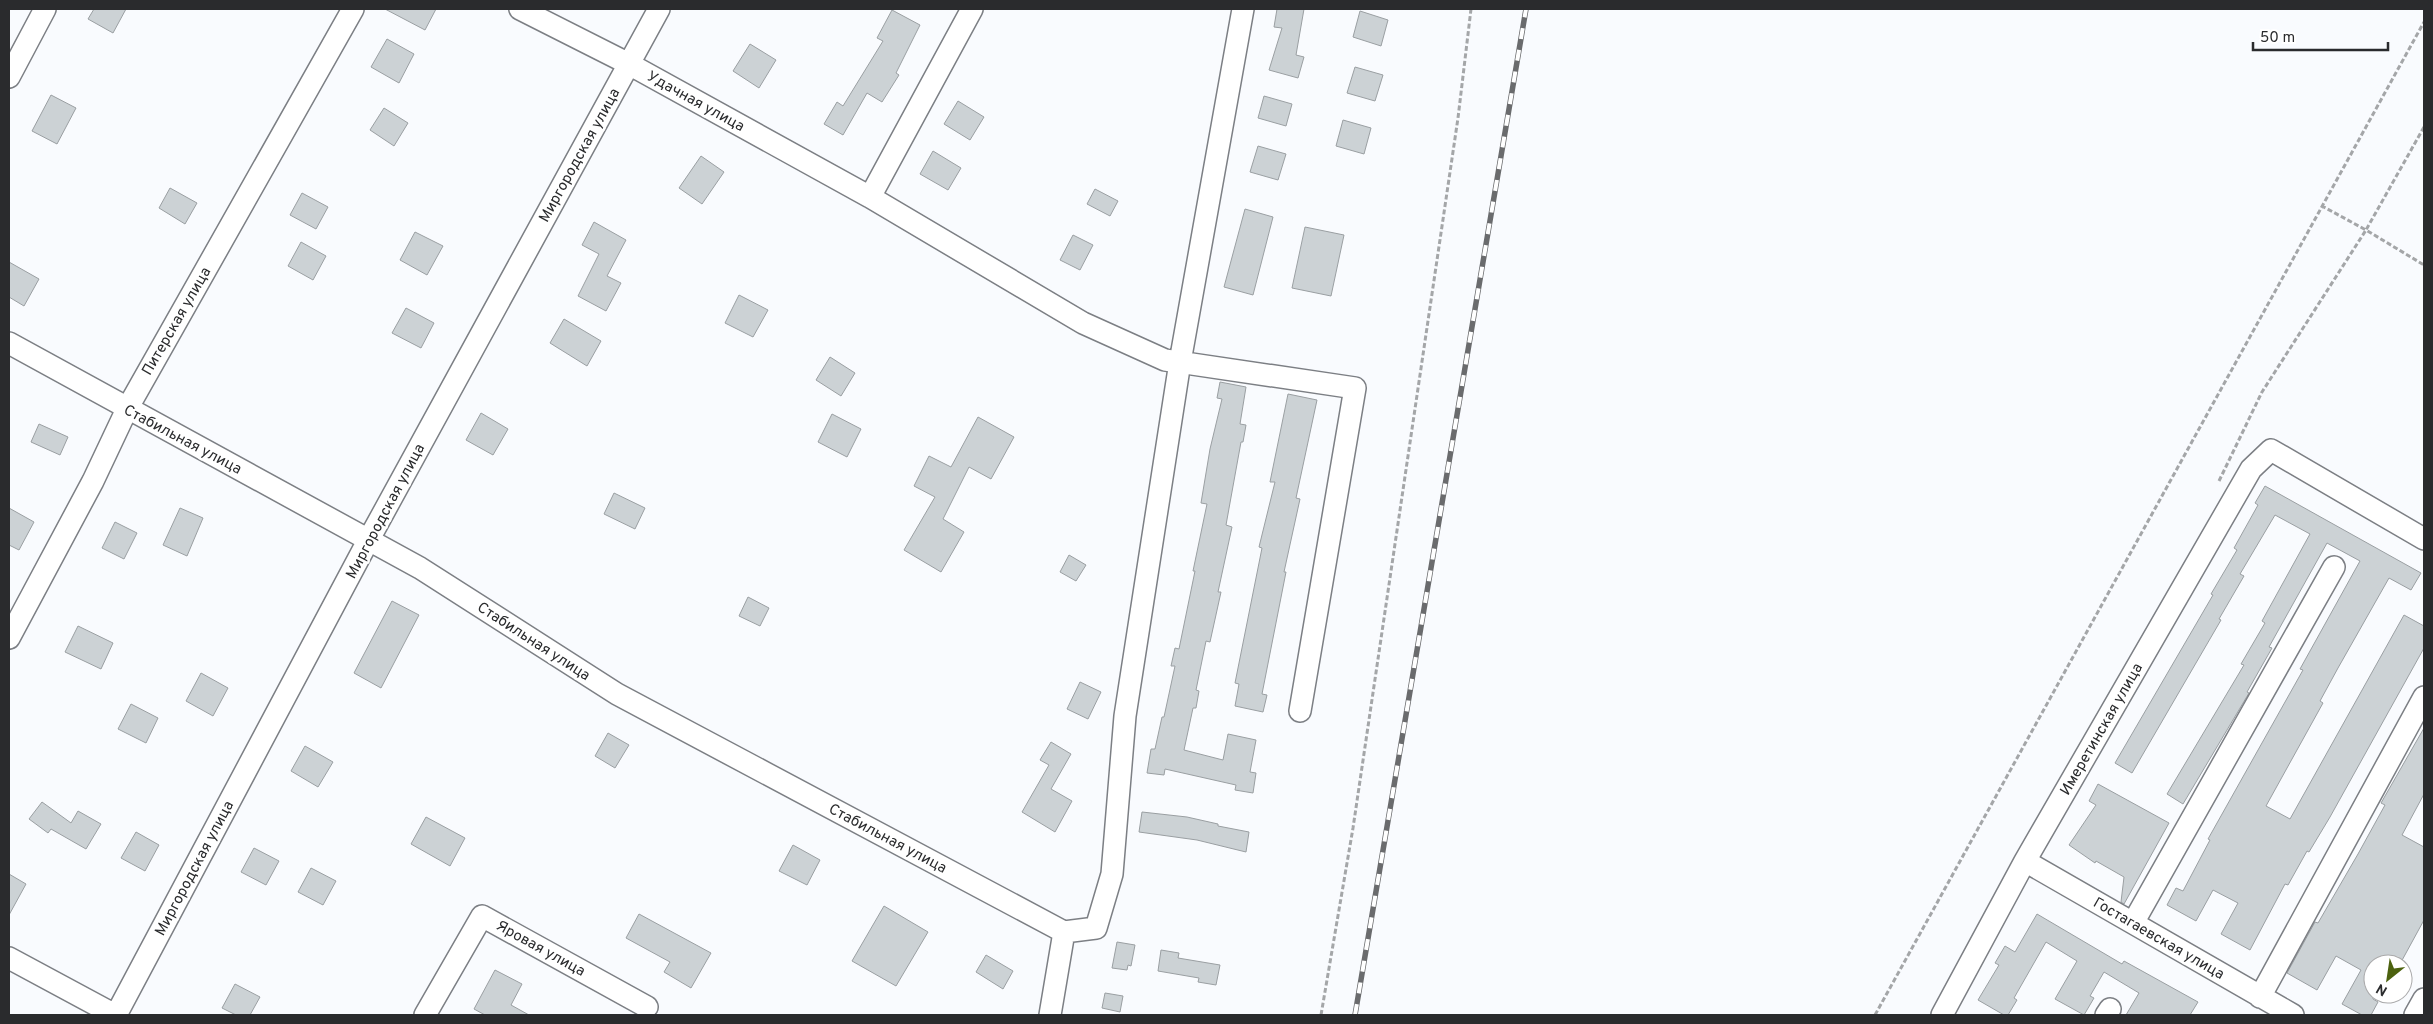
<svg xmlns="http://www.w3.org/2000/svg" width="2433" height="1024" font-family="Overpass,sans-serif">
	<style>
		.building { fill: #ccd2d5; stroke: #9a9fa2 }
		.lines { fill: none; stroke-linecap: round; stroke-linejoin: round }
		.minor-casing { stroke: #7c7f84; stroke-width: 24 }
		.path { stroke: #a4a6a8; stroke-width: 3; stroke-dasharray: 5 2.5; stroke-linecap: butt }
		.minor { stroke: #fff; stroke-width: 21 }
		.rail-casing { stroke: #6a6b6d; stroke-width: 5.5 }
		.rail { stroke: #fff; stroke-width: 4; stroke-dasharray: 11; stroke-linecap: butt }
		.labels { text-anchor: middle; stroke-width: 5; stroke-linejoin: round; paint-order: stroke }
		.street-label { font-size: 15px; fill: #2a2b2d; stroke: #fff }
	</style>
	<rect width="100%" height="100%" fill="#f9fbfe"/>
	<!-- building -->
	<path class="building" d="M94,9H126L113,33L88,19Z
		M385,9H436L425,30Z
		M1277,9H1304L1296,55L1304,57L1298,78L1269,70L1282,28L1274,27Z
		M892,10L920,25L896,73L899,75L882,102L867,93L843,135L824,124L837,102L843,106L883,41L877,38Z
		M1360,11L1388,20L1381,46L1353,37Z
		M387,39L414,54L399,83L371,67Z
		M750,44L776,60L759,88L733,71Z
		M1355,67L1383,75L1375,101L1347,93Z
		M51,95L76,108L57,144L32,131Z
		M1264,96L1292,104L1286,126L1258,118Z
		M958,101L984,117L970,140L944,124Z
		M384,108L408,123L394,146L370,130Z
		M1343,120L1371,128L1364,154L1336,146Z
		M1258,146L1286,154L1278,180L1250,172Z
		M933,151L961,168L948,190L920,174Z
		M701,156L724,172L702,204L679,188Z
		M170,188L197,203L185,224L159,208Z
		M1095,189L1118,201L1110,216L1087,204Z
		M302,193L328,207L316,229L290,215Z
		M1245,209L1273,217L1253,295L1224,287Z
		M594,222L626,240L607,276L621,283L606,311L578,296L599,254L582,245Z
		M1305,227L1344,235L1331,296L1292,288Z
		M415,232L443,246L427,275L400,260Z
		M1073,235L1093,245L1080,270L1060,260Z
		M301,242L326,256L313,280L288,266Z
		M9,262L39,279L24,306L9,297Z
		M739,295L768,310L753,337L725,323Z
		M406,308L434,323L421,348L392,333Z
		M564,319L601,341L587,366L550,343Z
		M830,357L855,373L841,396L816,380Z
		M1220,382L1246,387L1240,424L1246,425L1243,442H1241L1226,525L1232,527L1218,592H1221L1210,642L1206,641L1196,690L1199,691L1196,708H1193L1184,750L1223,760L1228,734L1256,740L1250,772L1256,773L1253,793L1235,790L1236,785L1165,769L1164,775L1147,773L1151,749H1155L1162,717H1164L1175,666H1171L1175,648L1179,649L1195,571H1193L1207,504L1201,503L1210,449L1222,399L1217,398Z
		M1288,394L1317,400L1296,498L1300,499L1284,572H1286L1262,694L1267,695L1263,712L1235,706L1239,684L1235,683L1262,548L1259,547L1275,482H1270Z
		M481,413L508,429L493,455L466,440Z
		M832,414L861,429L847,457L818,442Z
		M978,417L1014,437L991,479L969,467L943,519L964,532L941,572L904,550L935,497L914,486L929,456L951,467Z
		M39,424L68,437L60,455L31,442Z
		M2265,486L2421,573L2411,590L2389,578L2338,668L2320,701L2323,703L2266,806L2290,819L2404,615L2424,626V648L2330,817L2309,852L2307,851L2288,885L2285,884L2250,950L2221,934L2238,903L2213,890L2196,921L2167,905L2176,888L2183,891L2210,840L2208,839L2303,670L2300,669L2360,561L2327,543L2269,647L2272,648L2247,692L2249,693L2183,804L2167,794L2244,665L2241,664L2265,623L2262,621L2310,534L2275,515L2240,574L2244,576L2219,619L2221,620L2132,773L2115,763L2213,595L2211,594L2237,550L2234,548L2258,505L2255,503Z
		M614,493L645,508L635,529L604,514Z
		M9,508L34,522L19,550L9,545Z
		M180,508L203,518L187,556L163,545Z
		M115,522L137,533L124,559L102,548Z
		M1069,555L1086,565L1076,581L1060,572Z
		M748,597L769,608L760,626L739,616Z
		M392,601L419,615L381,688L354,673Z
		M78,626L113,643L101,669L65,652Z
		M201,673L228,688L213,716L186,701Z
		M1080,682L1101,692L1088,719L1067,709Z
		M131,704L158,718L146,743L118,729Z
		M2424,728V794L2402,835L2424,847V920L2400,964H2373V999L2378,1002L2371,1015H2362L2342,1004L2361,970L2336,956L2317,990L2287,973L2315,922L2318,923L2358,854L2385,805L2381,803Z
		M608,733L629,745L615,768L595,756Z
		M1051,742L1071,754L1051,789L1072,801L1055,832L1022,812L1049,765L1040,760Z
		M305,746L333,762L318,787L291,771Z
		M2098,784L2169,823L2124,904L2121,902L2124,877L2096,861L2095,863L2069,845L2096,805L2089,801Z
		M42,802L71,823L78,811L101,824L86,849L51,829L48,833L29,819Z
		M1142,812L1187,817L1218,824V826L1249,832L1246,852L1197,840L1139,832Z
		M426,817L465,838L450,866L411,844Z
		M136,832L159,845L145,871L121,858Z
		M793,845L820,860L807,885L779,871Z
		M254,848L279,861L266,885L241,872Z
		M311,868L336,881L323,905L298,892Z
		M9,874L26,884L9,915Z
		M884,906L928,932L896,986L852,961Z
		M639,914L711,953L691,988L664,972L670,962L626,938Z
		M2037,914L2122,964L2124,961L2198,1002L2190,1015H2126L2139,993L2104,972L2090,996L2094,998L2084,1015L2055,999L2077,961L2046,942L2014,998L2017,1000L2008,1015H2004L1978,1000L1999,965L1995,963L2005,946L2015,952Z
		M1117,942L1135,945L1131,966L1128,965L1127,970L1112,968Z
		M1161,950L1179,953L1178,958L1220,965L1216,985L1198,982L1199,978L1158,971Z
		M986,955L1013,971L1003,989L976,972Z
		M495,970L522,984L511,1005L529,1015H485L474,1009Z
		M235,984L260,997L250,1015H236L222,1008Z
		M1105,993L1123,996L1120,1012L1102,1008Z"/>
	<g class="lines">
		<defs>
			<path id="minor" d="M520,9L629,64L870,197L1083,323L1165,360L1355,388L1300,711
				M9,77L45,9
				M870,197L972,9
				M9,343L420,568L617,694L1064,932
				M9,638L93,481L127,409L353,9
				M2025,861L2293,1015
				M2133,923L2334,567
				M1064,932L1096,928L1112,874L1125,716L1180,362L1243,9
				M9,958L115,1015
				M2260,997L2424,697
				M116,1015L369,539L659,9
				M425,1015L482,916L647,1007
				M1050,1015L1064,932
				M1942,1015L2025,861L2251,469L2271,450L2424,539
				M2106,1015L2110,1009
				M2415,1015L2424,999"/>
		</defs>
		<!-- minor casing -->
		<use href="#minor" class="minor-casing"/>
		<!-- path -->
		<path class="path" d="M2424,127L2366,230L2424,265
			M2219,481L2262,392L2366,230L2322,206
			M1321,1015L1353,828L1458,118L1471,9
			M1875,1015L2424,22"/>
		<!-- minor -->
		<use href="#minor" class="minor"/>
		<defs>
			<path id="rail" d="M1355,1015L1526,9"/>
		</defs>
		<!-- rail casing -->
		<use href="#rail" class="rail-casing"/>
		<!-- rail -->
		<use href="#rail" class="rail"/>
	</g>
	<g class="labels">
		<!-- street labels -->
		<g class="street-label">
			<text transform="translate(696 101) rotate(29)" y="5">Удачная улица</text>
			<text transform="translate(579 155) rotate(-61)" y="5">Миргородская улица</text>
			<text transform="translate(176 321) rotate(-60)" y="5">Питерская улица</text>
			<text transform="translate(183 439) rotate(28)" y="5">Стабильная улица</text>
			<text transform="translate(385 511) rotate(-62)" y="5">Миргородская улица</text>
			<text transform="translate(534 641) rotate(33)" y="5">Стабильная улица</text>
			<text transform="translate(2101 729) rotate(-60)" y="5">Имеретинская улица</text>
			<text transform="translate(888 838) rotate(28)" y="5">Стабильная улица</text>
			<text transform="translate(194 868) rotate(-62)" y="5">Миргородская улица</text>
			<text transform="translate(2159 938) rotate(30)" y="5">Гостагаевская улица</text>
			<text transform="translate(541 948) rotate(29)" y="5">Яровая улица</text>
		</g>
	</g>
	<!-- border -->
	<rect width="2433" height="1024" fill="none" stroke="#2a2b2d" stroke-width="20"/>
	<!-- north arrow -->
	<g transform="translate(2388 979) rotate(210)"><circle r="24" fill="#ffffff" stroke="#aaaaab"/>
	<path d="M0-4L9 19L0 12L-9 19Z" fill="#4c620f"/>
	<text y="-8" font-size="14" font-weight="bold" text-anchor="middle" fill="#2a2b2d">N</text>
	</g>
	<!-- scale -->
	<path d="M2253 42v8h135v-8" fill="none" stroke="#2a2b2d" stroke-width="2.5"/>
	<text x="2260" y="42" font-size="15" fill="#2a2b2d" stroke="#ffffff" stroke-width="4" paint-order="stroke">50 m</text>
</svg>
